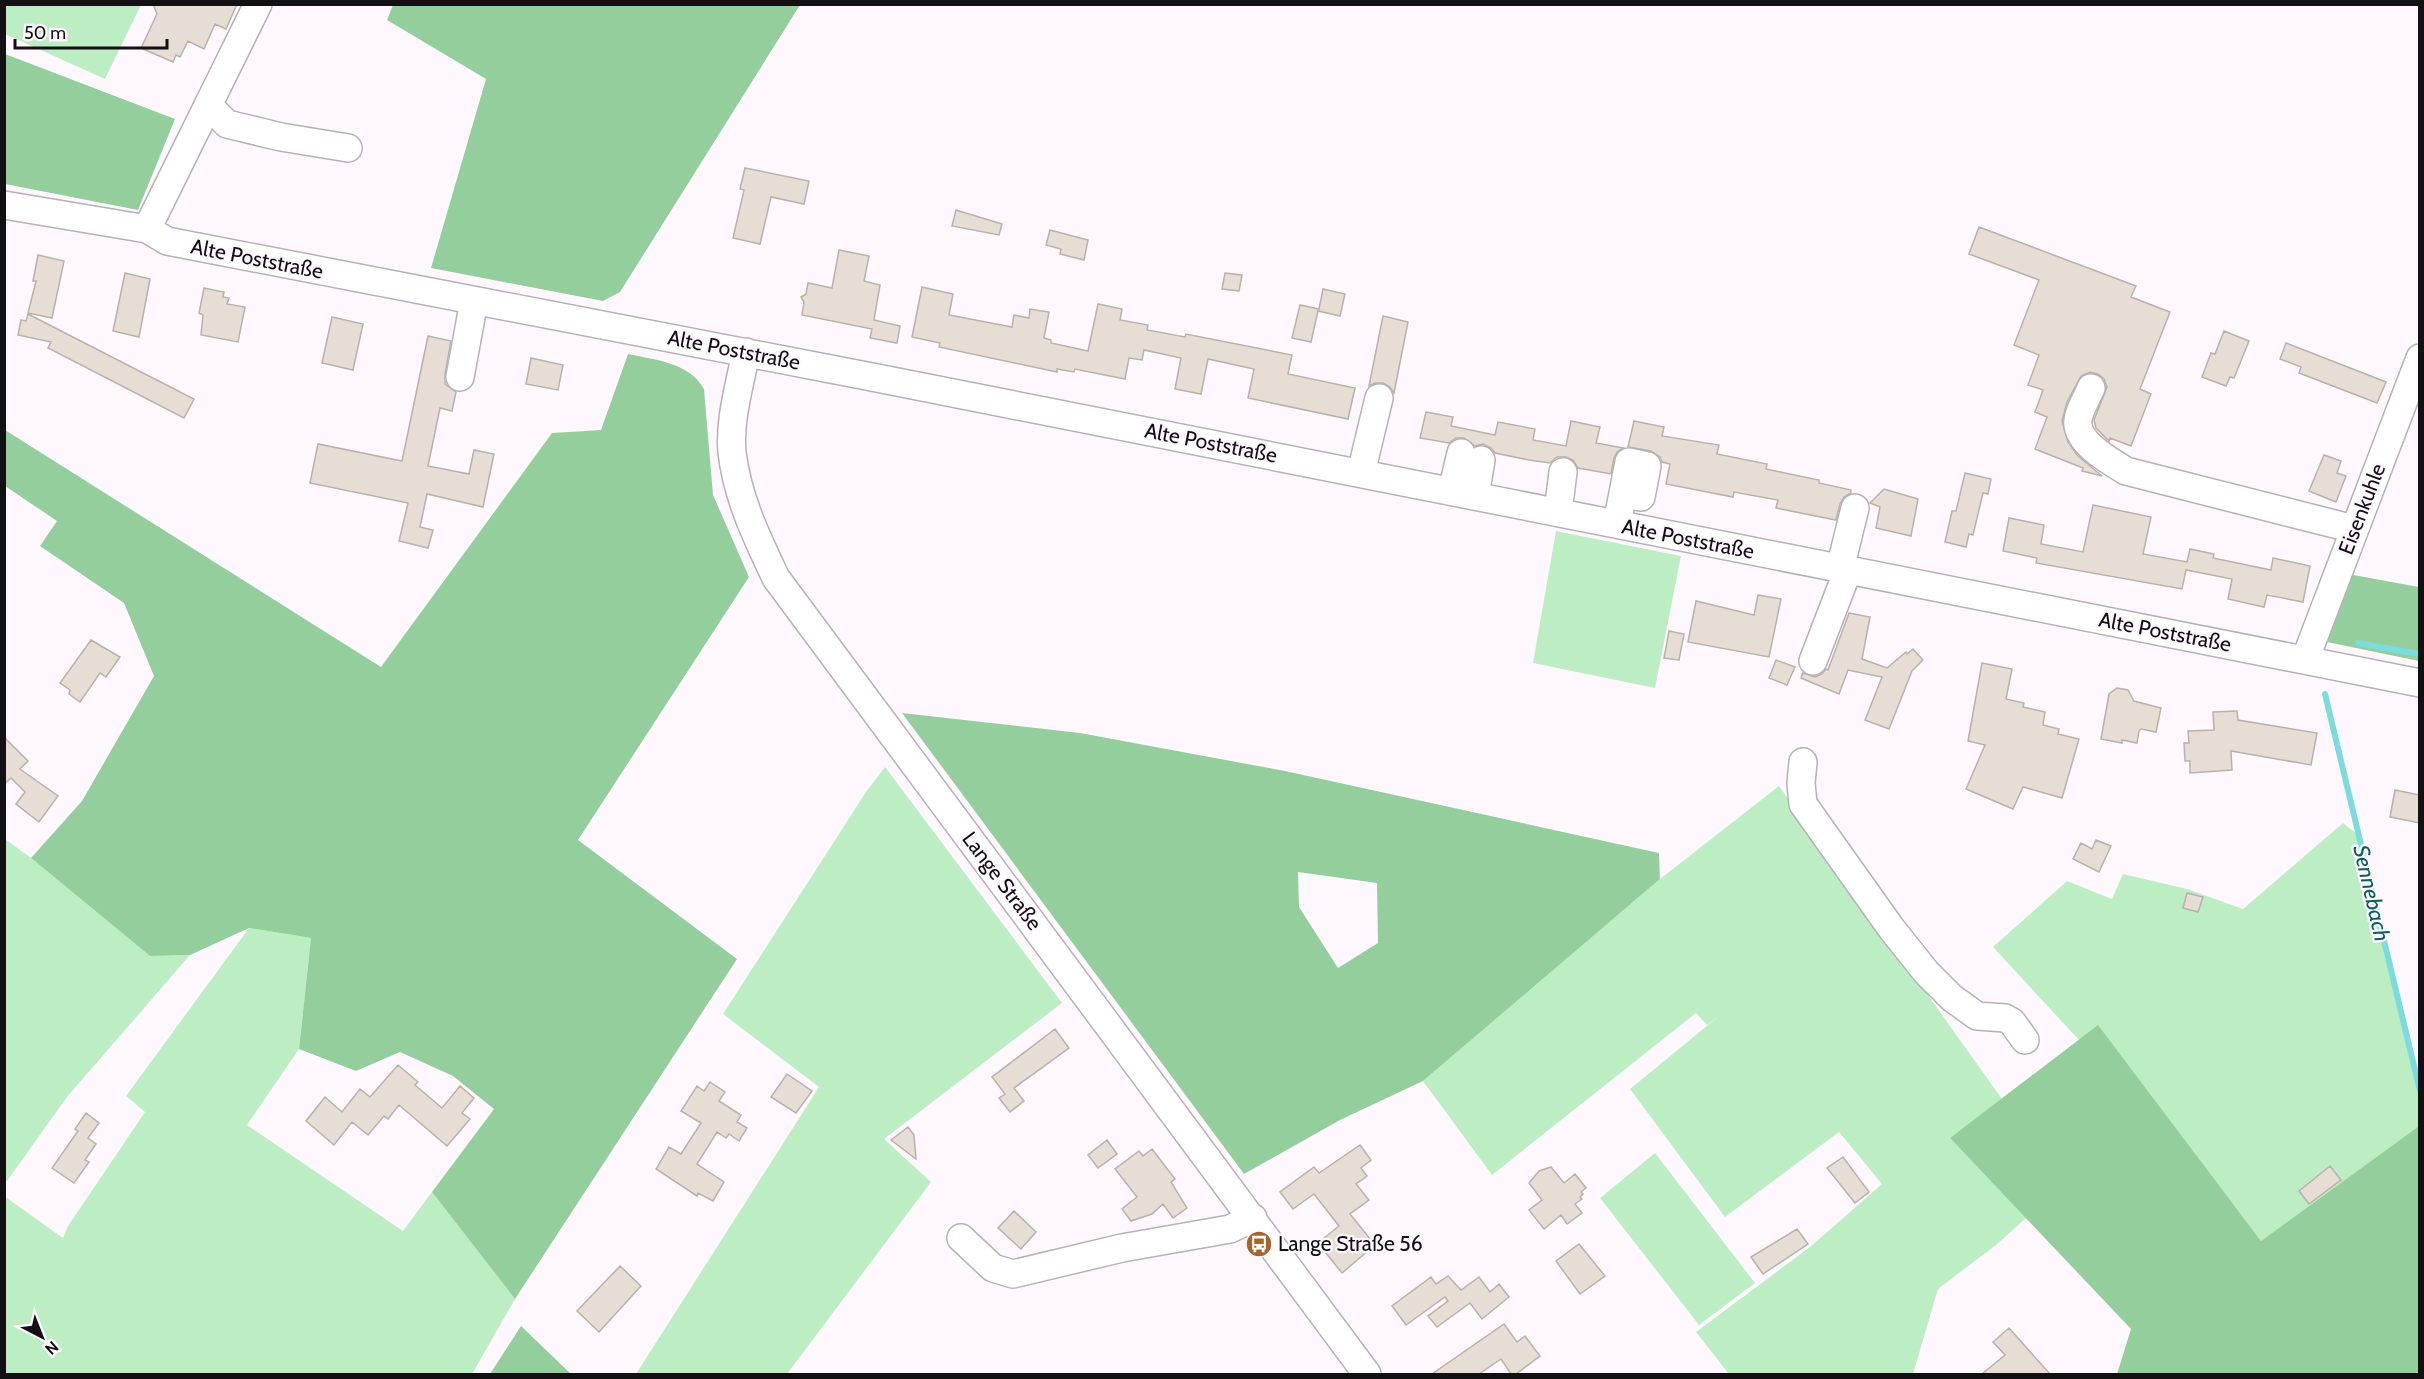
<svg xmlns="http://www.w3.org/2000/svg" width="2424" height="1379" font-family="Cabin,sans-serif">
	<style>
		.green { fill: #bdedc3 }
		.forest { fill: #95ce9d; fill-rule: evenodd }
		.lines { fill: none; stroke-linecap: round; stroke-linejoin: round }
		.stream { stroke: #7cdbdc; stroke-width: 6 }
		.building { fill: #e6ddd4; stroke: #bab1a9; stroke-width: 1.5 }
		.minor-casing { stroke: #b8b0b9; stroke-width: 30 }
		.minor { stroke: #fff; stroke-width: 27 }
		.labels { text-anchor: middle; stroke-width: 4.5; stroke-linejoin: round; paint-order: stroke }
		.street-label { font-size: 21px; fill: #131013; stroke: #fef8fe }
		.poi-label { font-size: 21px; fill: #131013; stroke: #fef8fe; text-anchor: start }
		.water-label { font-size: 22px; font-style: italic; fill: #095f60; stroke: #fef8fe }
	</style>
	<rect width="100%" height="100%" fill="#fef8fe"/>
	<!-- green -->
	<path class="green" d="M5,4H141V5L105,79L5,34Z
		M1556,531L1681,556L1655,688L1533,663Z
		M885,767L1062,1003L884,1139L931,1182L787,1374H636L819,1087L723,1014L866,792Z
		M1779,786L2002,1099L1950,1138L2026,1218L1996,1245L1938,1289L1913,1374H1729L1696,1332L1810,1247L1882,1184L1839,1132L1725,1217L1630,1089L1719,1016L1707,1025L1696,1013L1492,1175L1423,1081L1660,879Z
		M2343,823L2357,834L2419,1098V1126L2261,1241L2098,1026L2079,1040L1993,947L2067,881L2112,899L2123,874L2187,889L2243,909Z
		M5,839L31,858L150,956L190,955L67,1097L7,1181L5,1179Z
		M249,928L311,938L299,1049L247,1125L403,1231L432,1192L515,1299L472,1374H5L4,1196L63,1238L68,1226L145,1112L126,1096Z
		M1655,1153L1755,1283L1699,1325L1600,1198Z"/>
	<!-- forest -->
	<path class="forest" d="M393,5V4L800,5L620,292L603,301L431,268L486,79L387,20Z
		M5,54L175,119L138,210L5,184Z
		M628,354C655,360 689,362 704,389L713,495L749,577L578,840L737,959L515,1299L432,1192L494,1109L453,1076L400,1052L356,1071L299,1049L311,938L249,928L190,955L150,956L31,858L82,801L154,676L124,603L40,546L57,521L5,486V430L381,667L552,433L601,430Z
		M2348,574L2419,587V661L2322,641Z
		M902,713L1080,733L1285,771L1659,853L1660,879L1423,1081L1340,1120L1244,1174ZM1298,872L1377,883L1378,943L1338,968L1299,907Z
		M2098,1025L2261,1241L2419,1126V1374H2117L2131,1329L1950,1138Z
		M521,1326L571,1374H490Z"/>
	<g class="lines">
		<!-- stream -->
		<path class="stream" d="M2358,643L2420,654
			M2325,694L2420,1091"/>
	</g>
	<!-- building -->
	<path class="building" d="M153,4H237L226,29L215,24L204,49L188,41L180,57L176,55L173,62L141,48L157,14Z
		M745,168L809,181L804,204L771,197L760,244L733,238L744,190L740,189Z
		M956,210L1002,224L999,235L952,226Z
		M1979,227L2136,286L2131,297L2170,312L2140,389L2151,394L2131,446L2110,438L2109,441L2096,428L2094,420L2107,387L2104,379L2098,374L2090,372L2081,376L2067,402L2062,421L2068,442L2077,455L2102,476L2082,471L2083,468L2035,449L2047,417L2035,412L2043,390L2028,385L2039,355L2014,345L2039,280L1969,254Z
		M1050,230L1088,240L1084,260L1060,254L1061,249L1046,245Z
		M839,250L869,256L864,281L880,285L874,320L900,326L897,343L870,338L872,329L802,315L804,302L801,297L806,294L808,283L832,288Z
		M38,255L64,261L52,318L28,313L36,281H33Z
		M125,273L150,279L139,337L113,331Z
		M1225,273L1242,275L1239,291L1222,289Z
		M922,287L953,294L949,315L1012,327L1014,315L1029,318L1030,309L1049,312L1044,338L1051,340V343L1088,351L1098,304L1122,309L1120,320L1148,325L1147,330L1185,337L1186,334L1292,355L1288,374L1355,388L1348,419L1248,398L1254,369L1208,359L1201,394L1175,389L1181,358L1144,350L1142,360L1129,358L1125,379L1075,369L1074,372L1057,369V372L939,347L940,343L912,337Z
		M204,288L224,292L223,297L229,298L227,304L245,307L238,342L201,335L203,315L199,313Z
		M1323,289L1345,294L1340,316L1318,311L1311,342L1292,338L1300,305L1319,309Z
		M28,314L194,399L184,418L48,348L51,342L18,335L21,320L26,321Z
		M1383,316L1408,322L1394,393L1390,387L1383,383H1375L1369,386Z
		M332,317L363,324L353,370L322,363Z
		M2224,331L2249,341L2234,378L2230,377L2226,386L2202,377L2211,353L2215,354Z
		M428,336L451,341L445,374V384L456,392L452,411L440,408L428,466L469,474L474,450L494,454L483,507L427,494L420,527L433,530L428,548L399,541L408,503L310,483L318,444L402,461Z
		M2286,343L2386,382L2377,403L2299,373L2301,367L2280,359Z
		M531,358L563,365L558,390L526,384Z
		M1426,412L1453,417L1451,426L1495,435L1498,422L1535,429L1533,440L1566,446L1571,421L1600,427L1596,443L1623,448L1617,452L1614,458L1611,474L1578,468L1573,460L1566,457H1557L1550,463L1529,460L1495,453L1491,448L1483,444L1475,446L1464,438H1456L1449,443L1420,438Z
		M1634,421L1664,427L1662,436L1719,445L1717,454L1767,464L1766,469L1819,480V483L1851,490V493L1844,497L1840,504L1836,520L1776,508L1778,500L1734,492L1733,497L1666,484L1670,464L1662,462L1660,457L1651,451L1628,447Z
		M2324,455L2341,461L2337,473L2346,476L2336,502L2309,491Z
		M1965,473L1991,479L1988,494L1983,493L1973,535L1969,534L1966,547L1945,542L1952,511H1956Z
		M1884,489L1918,499L1911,536L1876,528L1880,507L1870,503Z
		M2093,505L2151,517L2143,554L2187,562L2190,549L2214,554L2213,558L2271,570L2273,558L2310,566L2303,602L2267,595L2264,607L2228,599L2232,579L2186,570L2182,589L2036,563L2037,558L2003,551L2009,518L2044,525L2041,544L2083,552Z
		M1758,595L1781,599L1769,657L1688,642L1696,601L1754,615Z
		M1849,613L1870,617L1862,659L1887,668L1906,652L1907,654L1913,649L1923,660L1912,671L1889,729L1865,720L1882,677L1848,670L1839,694L1801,678L1803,673L1815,677L1822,674L1826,669L1828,670Z
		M1669,631L1684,634L1679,660L1664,658Z
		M91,640L120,657L106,677L100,673L80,702L69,694L70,690L60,683Z
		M1776,660L1795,667L1787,685L1769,678Z
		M1982,663L2012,669L2006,699L2024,703L2023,707L2045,712L2043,725L2059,729L2058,734L2079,739L2062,798L2023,787L2013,809L1966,789L1985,745L1968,741Z
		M2117,688L2128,690L2134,701L2161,708L2156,732L2141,729L2139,731L2137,743L2122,740V743L2101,739L2109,694Z
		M2237,711L2238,720L2317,733L2311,765L2231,751L2232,770L2190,773V761H2185L2184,743H2189L2188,731L2214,730L2213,712Z
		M4,737L28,761L20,769L58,796L39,822L16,804L25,792L11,778L4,784Z
		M2395,790L2420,795V823L2390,817Z
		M2096,840L2111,846L2099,872L2073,859L2081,843L2092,849Z
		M2187,893L2203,897L2198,912L2183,908Z
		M1055,1029L1069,1048L1014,1088L1024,1101L1010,1112L999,1098L1005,1094L992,1077Z
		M398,1065L418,1082L415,1085L442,1108L460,1086L474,1098L462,1113L470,1119L447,1146L399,1105L388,1119L384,1116L368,1135L352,1122L334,1145L306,1121L325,1097L342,1112L360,1089L370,1097Z
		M787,1074L812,1091L796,1113L771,1097Z
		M710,1082L725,1092L719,1101L741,1115L737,1122L747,1128L739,1141L729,1134L726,1138L717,1132L697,1164L724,1182L713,1201L698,1193L697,1196L656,1169L669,1147L681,1154L701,1123L681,1111L697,1086L704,1091Z
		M86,1113L99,1123L88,1138L96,1144L85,1160L89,1162L74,1183L52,1168L78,1131L75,1129Z
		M908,1127L914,1135L916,1159L891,1140Z
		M1107,1140L1117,1154L1098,1168L1088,1155Z
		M1360,1145L1371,1160L1361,1168L1367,1176L1356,1184L1369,1200L1350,1214L1375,1245L1342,1273L1318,1243L1339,1226L1314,1194L1293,1209L1280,1192L1314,1167L1319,1173Z
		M1152,1149L1175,1179L1171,1182L1187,1208L1173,1218L1163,1204L1152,1214L1131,1221L1122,1209L1137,1197L1115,1169L1139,1151L1143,1156Z
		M1843,1157L1869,1192L1855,1203L1827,1168Z
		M2330,1166L2341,1180L2309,1204L2299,1191Z
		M1551,1167L1564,1183L1575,1174L1586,1188L1581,1192L1583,1194L1580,1197L1582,1199L1575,1204L1582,1213L1567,1224L1561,1215L1544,1229L1529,1210L1542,1200L1529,1183L1539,1171Z
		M1014,1211L1036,1232L1021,1249L998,1228Z
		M1797,1229L1808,1244L1763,1274L1751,1257Z
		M1579,1244L1605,1276L1580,1294L1556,1261Z
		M620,1266L641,1286L599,1332L577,1311Z
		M1448,1276L1461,1290L1479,1277L1490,1292L1499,1284L1509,1297L1482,1319L1470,1303L1437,1327L1428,1316L1448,1301L1445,1297L1406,1325L1392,1306L1431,1277L1436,1284Z
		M1504,1324L1517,1342L1525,1336L1540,1356L1516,1374H1511L1501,1359L1479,1374H1432Z
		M2009,1328L2050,1374H1982L2005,1355L1993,1342Z"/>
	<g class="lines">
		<defs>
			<path id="minor" d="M208,105L227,124L281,137L348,148
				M4,205L147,229L167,241L877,378L2420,683
				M147,229L258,4
				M746,352C740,384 729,420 732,452C737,497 757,538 776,578L1367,1374
				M460,377L474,301
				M2091,388C2087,398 2079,410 2078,420C2075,442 2111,462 2126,471L2354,529
				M1361,473L1379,398
				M1452,491L1461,453
				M1475,496L1481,460
				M1558,512L1563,472
				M1617,524L1629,462L1647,466L1641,497L1623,493
				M1840,569L1855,508
				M2305,660L2420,358
				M1813,661L1848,570
				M1803,762L1801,783L1803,804L1891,928L1926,972L1952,998L1977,1016L2005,1018L2012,1022L2025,1040
				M961,1238L993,1268L1013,1274L1122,1248L1230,1229L1253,1218"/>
		</defs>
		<!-- minor casing -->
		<use href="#minor" class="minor-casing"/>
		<!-- minor -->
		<use href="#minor" class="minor"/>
	</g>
	<!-- icons -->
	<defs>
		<symbol id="bus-disc" viewBox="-11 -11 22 22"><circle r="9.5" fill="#a3652b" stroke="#fef8fe"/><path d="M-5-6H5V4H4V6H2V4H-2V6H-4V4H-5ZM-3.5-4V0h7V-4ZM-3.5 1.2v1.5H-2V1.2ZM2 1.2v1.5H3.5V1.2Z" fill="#fff"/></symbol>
	</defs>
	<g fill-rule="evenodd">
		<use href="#bus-disc" x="1244" y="1229" width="30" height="30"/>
	</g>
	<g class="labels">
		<!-- street labels -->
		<g class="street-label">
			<text transform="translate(257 259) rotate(11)" y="7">Alte Poststraße</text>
			<text transform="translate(734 350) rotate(11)" y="7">Alte Poststraße</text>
			<text transform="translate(1211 443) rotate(11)" y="7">Alte Poststraße</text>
			<text transform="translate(2362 509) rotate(-69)" y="7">Eisenkuhle</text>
			<text transform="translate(1688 539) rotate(11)" y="7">Alte Poststraße</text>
			<text transform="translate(2165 632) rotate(11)" y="7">Alte Poststraße</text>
			<text transform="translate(1002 881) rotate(53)" y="7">Lange Straße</text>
		</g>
		<!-- poi labels -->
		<g class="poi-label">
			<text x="1278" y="1251">Lange Straße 56</text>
		</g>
		<!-- water labels -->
		<g class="water-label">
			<text transform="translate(2372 893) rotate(77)" y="8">Sennebach</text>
		</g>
	</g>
	<!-- border -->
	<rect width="2424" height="1379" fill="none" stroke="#131013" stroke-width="12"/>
	<!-- north arrow -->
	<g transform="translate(42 1337) rotate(138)" stroke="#fef8fe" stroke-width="4.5" paint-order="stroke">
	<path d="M0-4.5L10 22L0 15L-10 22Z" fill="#131013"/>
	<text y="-9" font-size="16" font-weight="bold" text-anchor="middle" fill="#131013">N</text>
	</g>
	<!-- scale -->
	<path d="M15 39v9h152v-9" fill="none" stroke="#131013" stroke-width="3"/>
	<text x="24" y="39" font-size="18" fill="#131013" stroke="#fef8fe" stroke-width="4.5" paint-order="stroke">50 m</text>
</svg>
